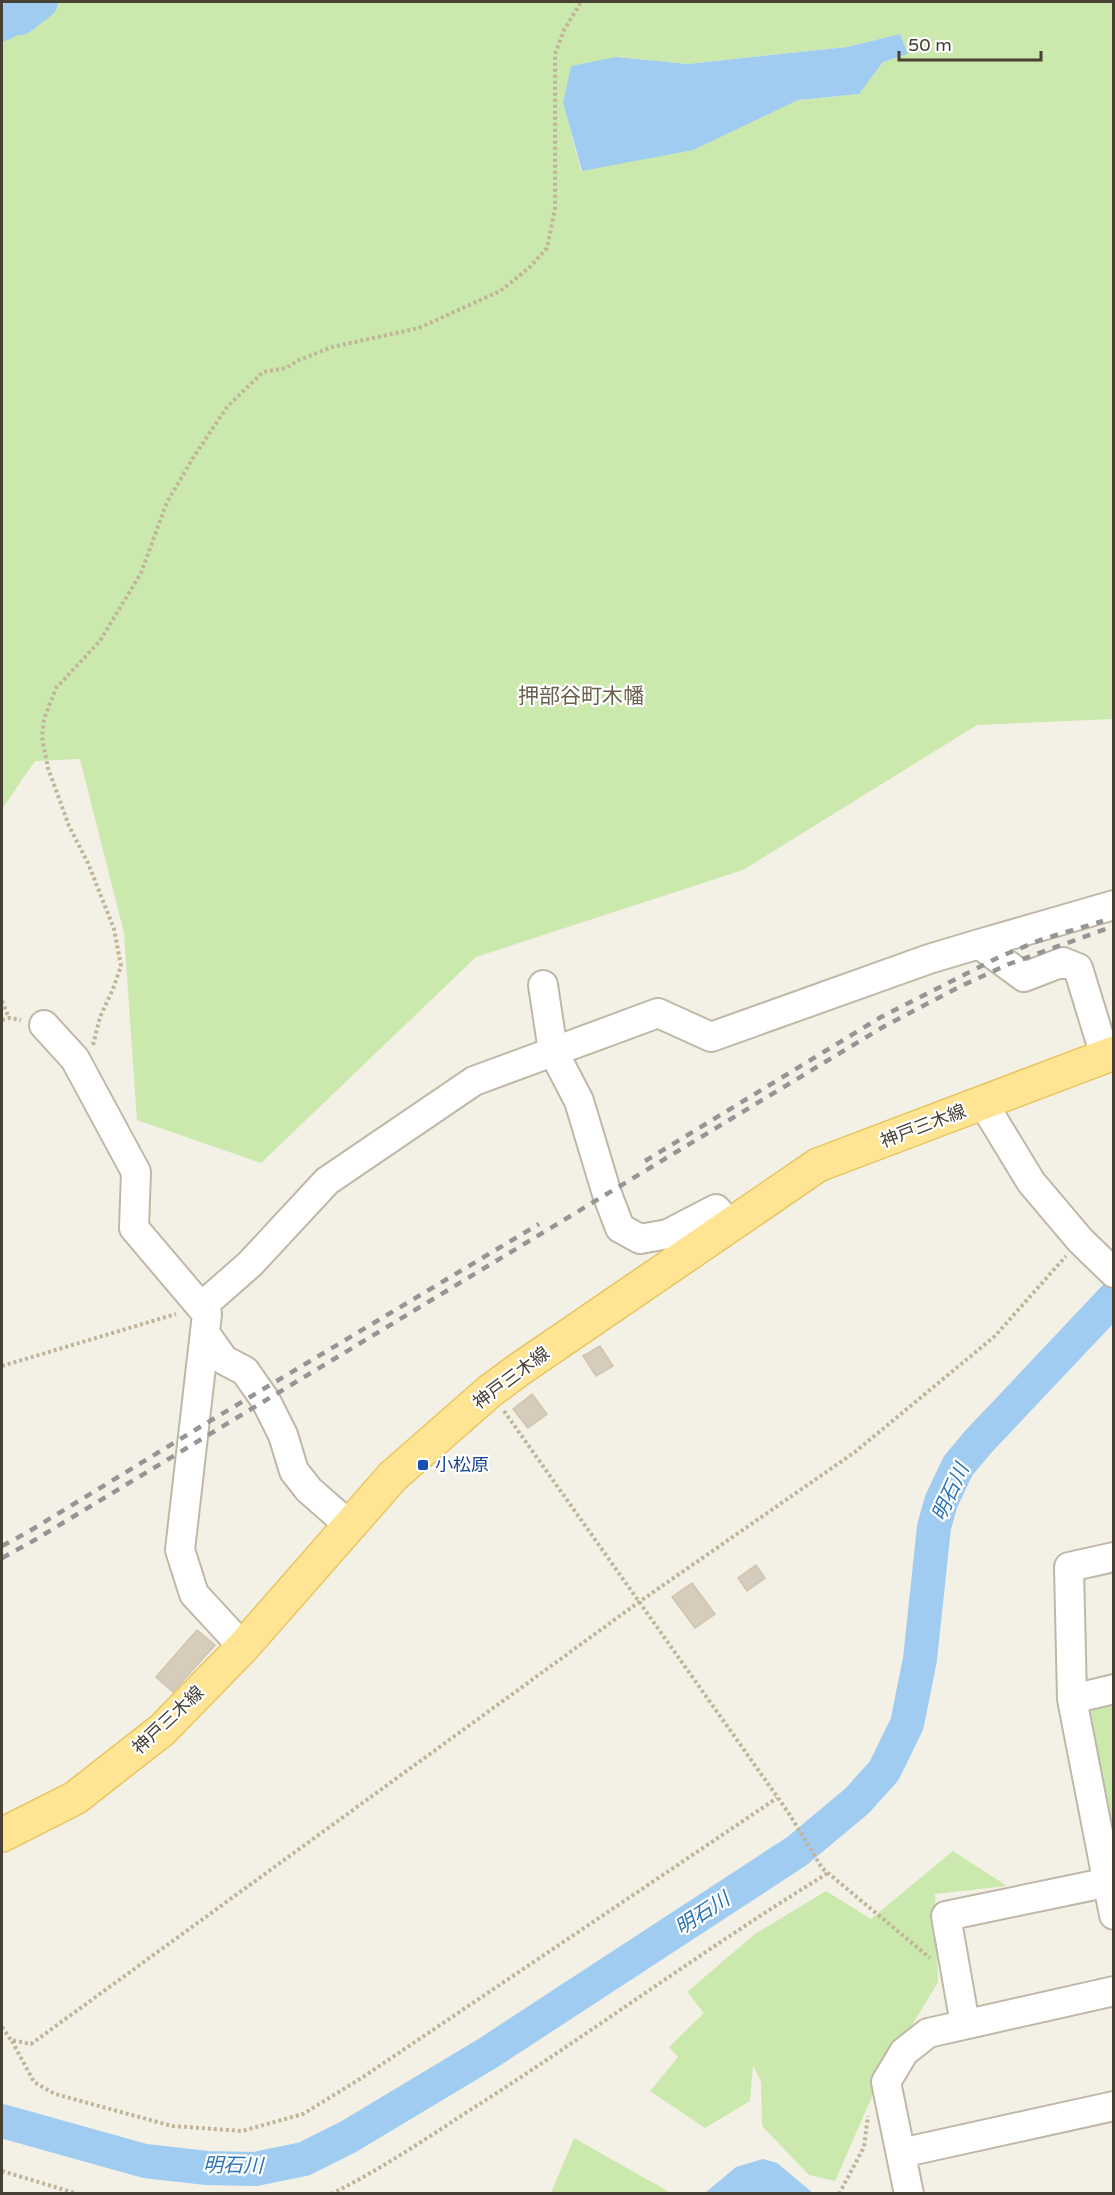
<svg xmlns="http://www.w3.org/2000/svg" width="1115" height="2195" font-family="'Varela Round','Noto Sans JP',sans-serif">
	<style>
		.green { fill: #cbe9ad; fill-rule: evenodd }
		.water { fill: #a0ccf2 }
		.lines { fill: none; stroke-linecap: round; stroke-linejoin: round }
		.river { stroke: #a0ccf2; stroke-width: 34 }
		.building { fill: #d5ccbb; stroke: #d0c4ae; stroke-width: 1.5 }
		.minor-casing { stroke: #bfb8a8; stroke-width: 32 }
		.major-casing { stroke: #e7c560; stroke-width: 36 }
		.path { stroke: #c1b599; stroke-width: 4; stroke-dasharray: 3 3; stroke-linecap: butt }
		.minor { stroke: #fff; stroke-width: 28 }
		.major { stroke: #ffe593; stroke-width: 33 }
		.rail { stroke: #959595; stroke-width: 4.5; stroke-dasharray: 8 8; stroke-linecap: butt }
		.transit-dot { fill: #1a4fb4; stroke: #fff; stroke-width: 2 }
		.labels { text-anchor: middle; stroke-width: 4.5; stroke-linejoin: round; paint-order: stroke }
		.street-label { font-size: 18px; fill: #464035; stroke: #fff }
		.transit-label { font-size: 18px; fill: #164399; stroke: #fff; text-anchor: start }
		.water-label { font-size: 20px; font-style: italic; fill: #2b74b5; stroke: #fff }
		.quarter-label { font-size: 21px; fill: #695f4c; stroke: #fff }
	</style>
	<rect width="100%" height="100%" fill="#f3f0e6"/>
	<!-- green -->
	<path class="green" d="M2,2H1113V719L977,725L743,870L476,957L261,1163L137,1120L124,933L80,759L35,761L2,809ZM900,34L908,54L883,62L859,94L798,100L581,171L563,103L616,57L688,64L847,47Z
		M1113,1697V1853L1086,1702Z
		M953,1851L1007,1886L935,1894L938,1982L879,2081L835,2181L809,2175L762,2126L761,2082L753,2065L750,2101L705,2128L650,2091L678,2057L669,2047L704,2013L687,1992L755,1934L826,1891L871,1919Z
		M574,2138L671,2193H551Z"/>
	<!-- water -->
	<path class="water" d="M900,34L908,54L883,62L859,94L798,100L693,150L582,171L563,103L571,66L616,57L688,64L847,47Z
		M763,2159L777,2163L813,2193H705L736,2167Z"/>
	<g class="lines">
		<!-- river -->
		<path class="river" d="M2,24L16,17L20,18L41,2
			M2,2121L145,2161L207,2168L255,2169L304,2159L348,2137L488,2053L797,1851L857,1801L884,1771L907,1724L920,1659L934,1527L941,1502L958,1466L978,1442L1114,1298"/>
	</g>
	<!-- building -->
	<path class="building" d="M600,1346L613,1366L596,1376L583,1356Z
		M532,1394L547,1414L528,1428L513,1409Z
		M756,1565L765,1578L747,1591L738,1578Z
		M692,1583L715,1614L695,1628L672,1597Z
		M197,1630L215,1645L173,1692L156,1677Z"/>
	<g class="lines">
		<defs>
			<path id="minor" d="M979,944L1114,905
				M543,985L553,1051L579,1101L607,1194L620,1228L640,1239L668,1234L716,1209L730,1225
				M44,1025L75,1059L136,1172L134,1228L207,1314L180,1550L194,1594L243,1647
				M983,1103L1031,1182L1080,1240L1114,1273
				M201,1307L250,1264L327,1181L474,1081L658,1013L711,1037L929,959L979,944L1024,977L1063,962L1078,968L1105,1056
				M205,1333L224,1360L245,1371L266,1401L283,1435L294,1471L309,1490L349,1525
				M1114,1689L1072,1699L1114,1915
				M1072,1699L1069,1567L1114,1557
				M965,2024L946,1916L1114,1881
				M901,2153L1114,2106
				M909,2194L886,2082L904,2052L928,2033L1114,1991"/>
			<path id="major" d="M2,1835L75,1798L162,1730L243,1647L393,1476L490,1391L517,1371L818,1165L1114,1053"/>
		</defs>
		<!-- minor casing -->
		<use href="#minor" class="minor-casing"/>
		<!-- major casing -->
		<use href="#major" class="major-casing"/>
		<!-- path -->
		<path class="path" d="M2,1001L9,1018
			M2,1020L9,1018L21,1020
			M93,1045L100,1017L113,989L121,966L114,929L88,863L69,826L48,768L42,737L44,719L56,688L100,641L141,573L167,502L193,458L227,407L263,372L286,368L299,360L332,347L419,328L500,291L529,268L547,248L555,209V54L564,30L581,2
			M2,1366L176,1314
			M504,1411L788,1812L822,1868L930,1958
			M2,2027L11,2040L31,2044L639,1602L855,1452L995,1336L1066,1256
			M12,2041L34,2082L55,2094L172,2126L242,2131L303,2114L360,2079L777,1798
			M2,2171L78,2194
			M331,2194C378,2171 421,2142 464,2114C587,2036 704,1949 828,1873
			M839,2194L864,2147L868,2116"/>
		<!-- minor -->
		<use href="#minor" class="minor"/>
		<!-- major -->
		<use href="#major" class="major"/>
		<!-- rail -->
		<path class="rail" d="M645,1161L881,1017L999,957L1043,939L1103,921
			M2,1546L28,1532L195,1430L539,1224
			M2,1558L33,1541L883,1027L959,987L1009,964L1114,926"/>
	</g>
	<!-- markers -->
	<rect class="transit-dot" x="417" y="1459" width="12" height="12" rx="3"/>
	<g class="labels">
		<!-- street labels -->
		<g class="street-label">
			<text transform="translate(923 1126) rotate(-21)" y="6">神戸三木線</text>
			<text transform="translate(511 1378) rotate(-37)" y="6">神戸三木線</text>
			<text transform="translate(168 1720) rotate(-43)" y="6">神戸三木線</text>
		</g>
		<!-- transit labels -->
		<g class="transit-label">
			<text x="435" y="1471">小松原</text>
		</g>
		<!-- water labels -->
		<g class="water-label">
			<text transform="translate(950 1492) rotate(-65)" y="7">明石川</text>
			<text transform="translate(702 1913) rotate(-33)" y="7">明石川</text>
			<text transform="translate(233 2165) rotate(1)" y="7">明石川</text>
		</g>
		<!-- quarter labels -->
		<g class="quarter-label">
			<text x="581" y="703">押部谷町木幡</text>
		</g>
	</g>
	<!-- border -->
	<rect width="1115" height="2195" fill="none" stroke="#464035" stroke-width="6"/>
	<!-- scale -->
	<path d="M899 51v9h142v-9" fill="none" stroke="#464035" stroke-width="3"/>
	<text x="908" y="51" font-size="18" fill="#464035" stroke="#ffffff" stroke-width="4.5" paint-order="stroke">50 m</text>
</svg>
